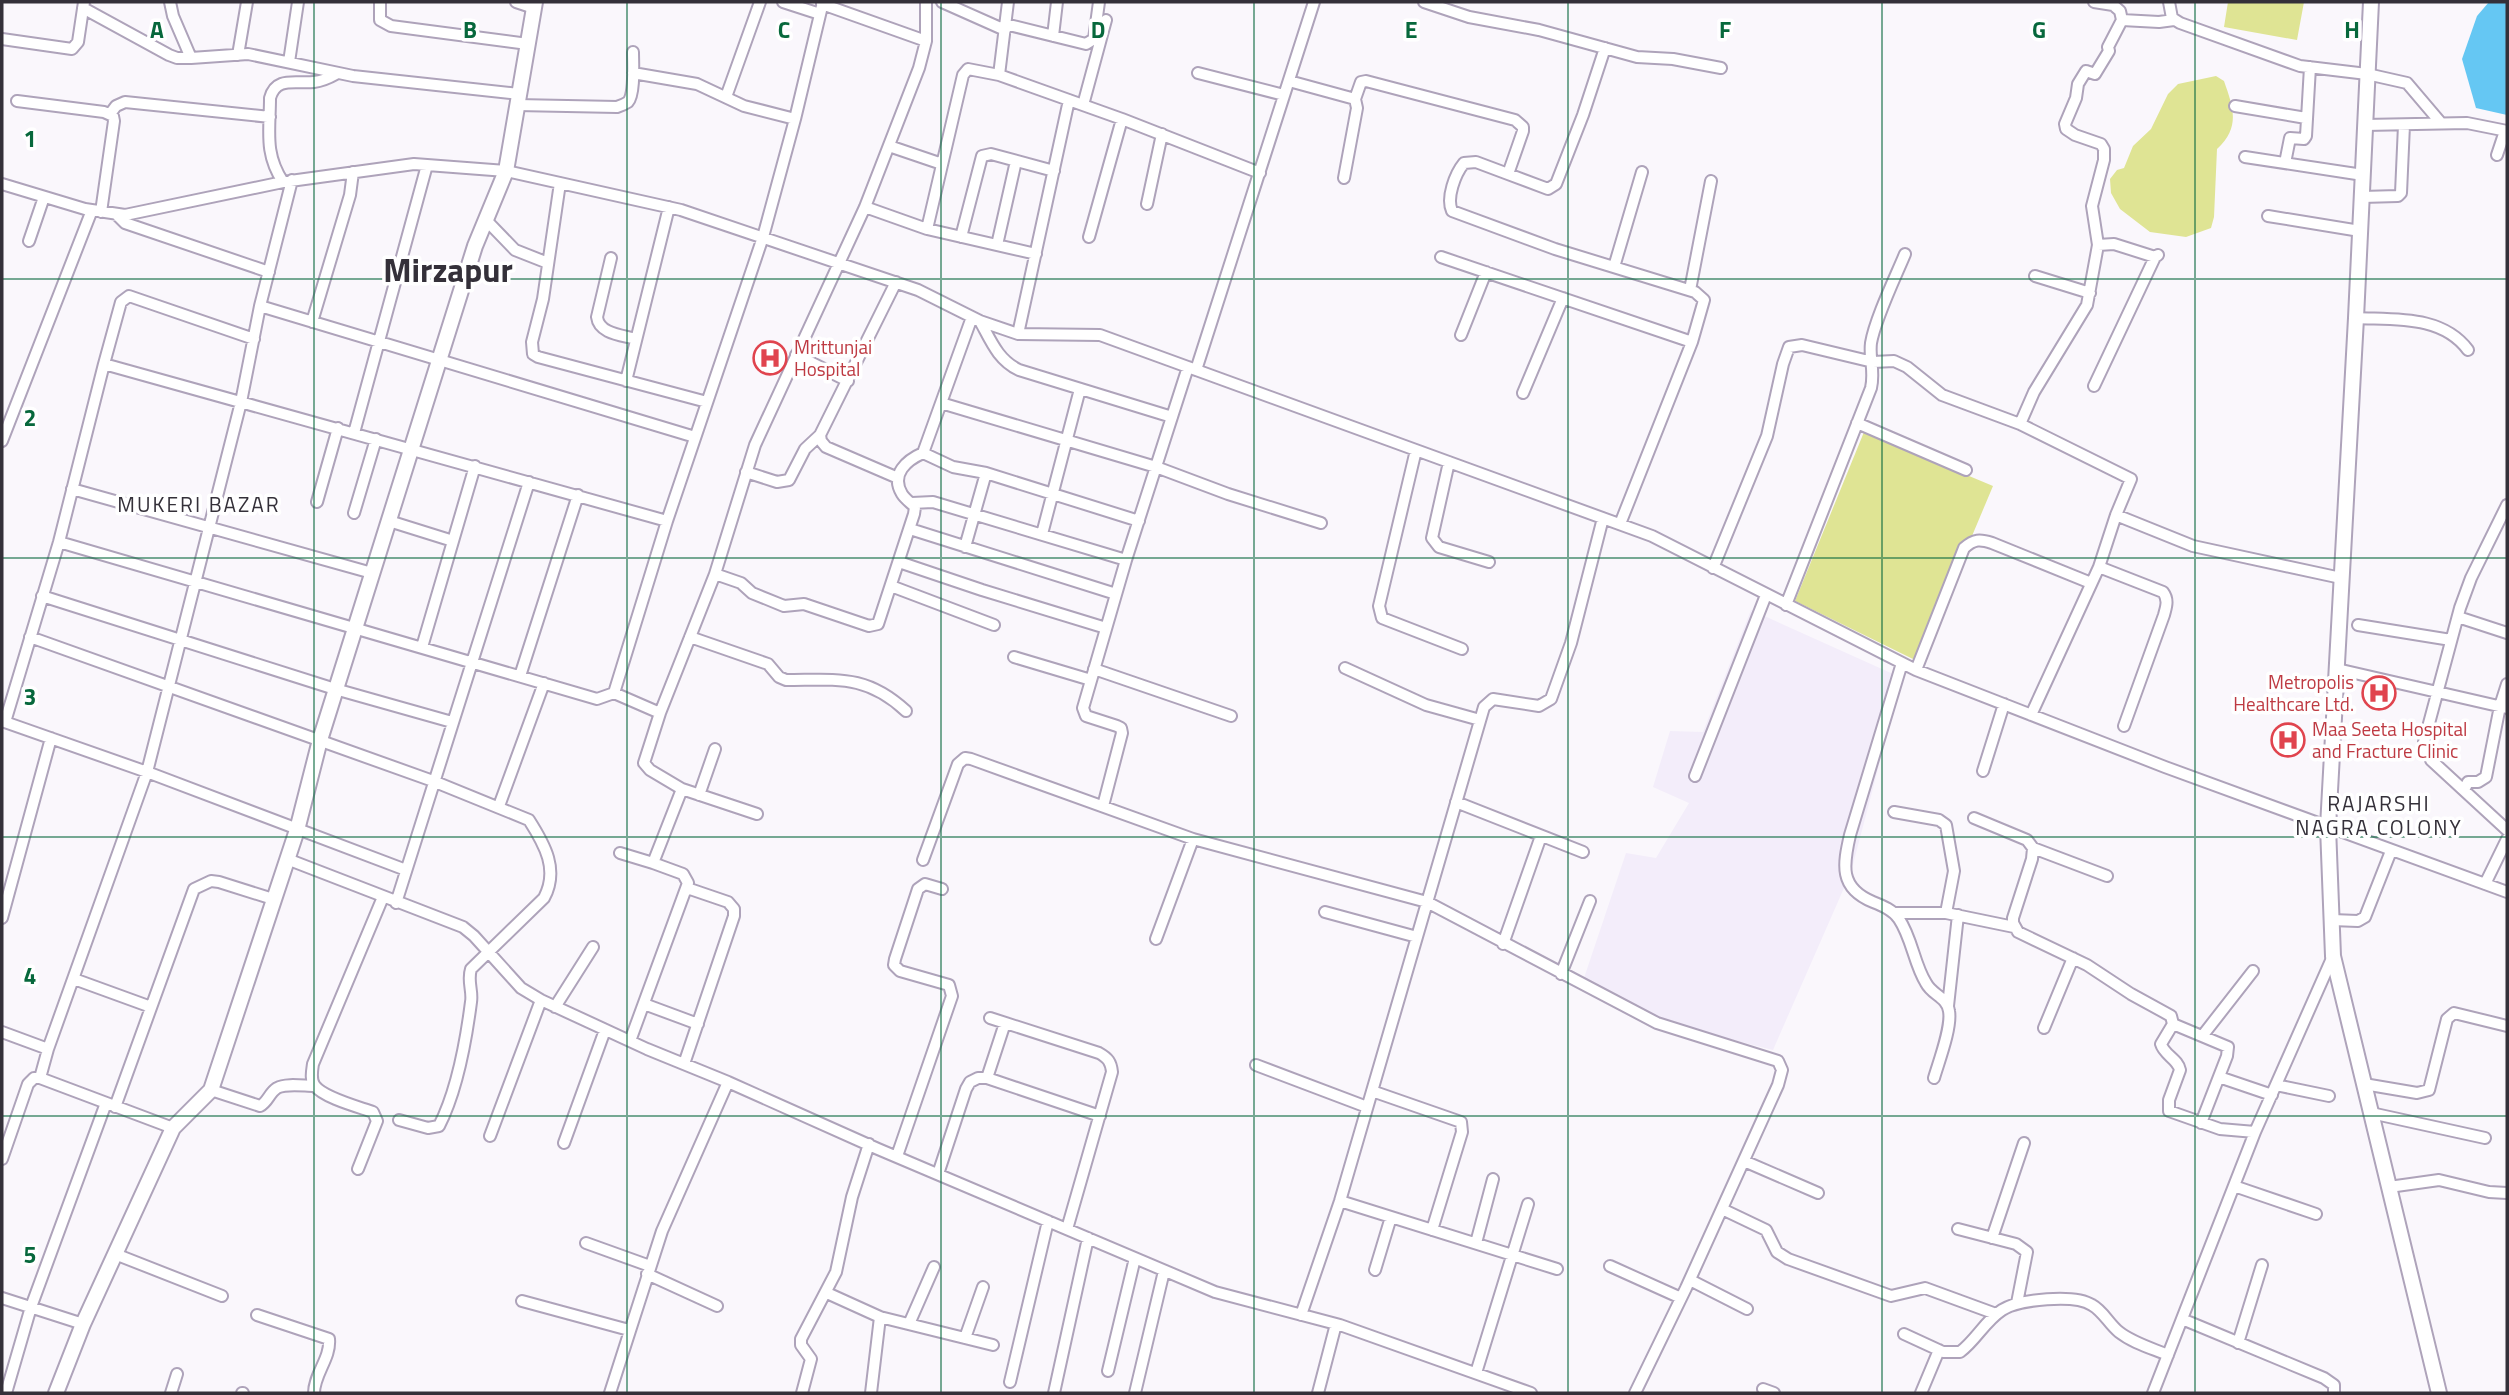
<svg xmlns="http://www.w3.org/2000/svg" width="2509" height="1395" font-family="'Titillium Web',sans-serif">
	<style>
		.built { fill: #f3edfa }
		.green { fill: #dfe494 }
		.water { fill: #65c7f3 }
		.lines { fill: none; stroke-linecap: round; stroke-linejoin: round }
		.minor-casing { stroke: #aea3ba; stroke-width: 14 }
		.major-casing { stroke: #aea3ba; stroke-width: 18 }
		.minor { stroke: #fff; stroke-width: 10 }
		.major { stroke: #fff; stroke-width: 14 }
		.grid { fill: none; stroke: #07683c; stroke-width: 2; stroke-opacity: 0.55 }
		.labels { text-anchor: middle; stroke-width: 7; stroke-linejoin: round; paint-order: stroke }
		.health-label { font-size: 19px; fill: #be3a42; stroke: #fff; text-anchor: start }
		.neighbourhood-label { font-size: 21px; letter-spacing: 2px; fill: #343039; stroke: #fff }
		.town-label { font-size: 33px; font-weight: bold; fill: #343039; stroke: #fff }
		.grid-label { font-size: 23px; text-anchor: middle; font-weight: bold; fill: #07683c; stroke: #fff; stroke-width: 7; stroke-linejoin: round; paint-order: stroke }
	</style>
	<rect width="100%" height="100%" fill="#faf7fc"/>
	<!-- built -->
	<path class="built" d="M1751,610L1902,678L1851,872L1773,1050L1673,1025L1584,978L1626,853L1656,858L1689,803L1653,787L1670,731L1703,732Z"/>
	<!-- green -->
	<path class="green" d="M2228,2H2304L2297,40L2224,27Z
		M2216,76L2224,81C2233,107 2241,127 2217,149L2214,217L2211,228L2186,237L2150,232L2120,209L2111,193L2110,179L2117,170L2124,168L2133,146L2151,129L2168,94L2178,84Z
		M1864,432L1993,486L1919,662L1795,601Z"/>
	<!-- water -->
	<path class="water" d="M2489,2H2507V115L2476,108L2462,59L2477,16Z"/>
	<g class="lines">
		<defs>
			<path id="minor" d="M170,2L173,16L191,58L248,54L353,76L519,94
				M380,2V20L391,26L528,44
				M516,2L534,8
				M783,2L820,14
				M942,2L1005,30
				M1424,2L1469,17L1539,30L1637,57L1673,59L1721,68
				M2094,2L2113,5L2120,11L2122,20
				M2169,2L2172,18L2180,23L2300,66L2367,74L2407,83L2441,123
				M822,4L926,41
				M83,8L169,55L177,58H191
				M1005,24L1086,44L1094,39L1099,2
				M1053,36L1057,2
				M2,39L72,49L78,42L84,2
				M238,55L247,2
				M289,62L298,2
				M633,73L697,84L744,106L795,119
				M1198,73L1284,95
				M999,75L1008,2
				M1289,81L1355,99L1357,108L1344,178
				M726,97L760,2
				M1355,99L1361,82L1366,81L1515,120L1523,127V131L1508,174L1548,189L1556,184L1583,115L1605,48
				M17,101L104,112L113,116L114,121L101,212
				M517,105L617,107C620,106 625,104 628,102C635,94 633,63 633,52
				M1083,105L1106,20
				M2235,106L2306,118
				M110,114L116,106L125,102L270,117
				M2365,125L2467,123L2507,131
				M889,146L942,164
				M2497,155L2505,131
				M2245,157L2363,175
				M2285,163L2290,138L2304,139L2306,136L2310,67
				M1508,174L1476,162L1464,163C1455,174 1446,198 1452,211L1555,249L1695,292L1704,300L1692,342
				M283,182C264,153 270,131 270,98C276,76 295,84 314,82C323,81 329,78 336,74
				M560,183L543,299L532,342L533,354L538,357L707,402
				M2,184L85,209L125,215L283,182L414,164L506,171L681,210L918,290L980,321L1018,334L1100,335L1652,536L1916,670L2165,767L2507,892
				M2362,197L2398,196L2401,193L2404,125
				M1147,204L1162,134
				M865,207L927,229L963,75L968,69L999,75L1122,119L1260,173
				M116,214L125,223L269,272
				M2268,216L2360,231
				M486,220L515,250L548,263
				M927,229L1036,254
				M961,237L982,156L991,154L1054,171
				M1089,237L1122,119
				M29,241L44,197
				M997,245L1016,161
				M2098,245L2092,206L2104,160V149L2101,144L2075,135L2066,129L2065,124L2076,98L2078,84L2086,71L2095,74L2109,51L2108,47L2122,20L2159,22L2174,20
				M1441,257L1692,342L1620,524
				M611,258L597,317C599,334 622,335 636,339
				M1614,267L1642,172
				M2035,276L2090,293
				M896,282L820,435L821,441L826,447L898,478
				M1690,290L1711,181
				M260,306L695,437
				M972,317L923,453L953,467L986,473L1139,521
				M2356,318C2395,320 2442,315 2468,350
				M980,321C991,341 998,360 1019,370L1172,417
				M312,322L350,195L353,172
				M1018,334L1069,100
				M1461,335L1486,272
				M796,355L848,381
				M104,364L121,302L129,296L254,339
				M1196,370L1314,2
				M626,381L669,207
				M2094,386L2155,257
				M1523,393L1563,298
				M941,403L1156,467L1228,494L1321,523
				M1857,423L1966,470
				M2020,424L2131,479L2116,515
				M354,433L427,165
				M2,441L92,210
				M1416,450L1379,606L1382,618L1462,649
				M1449,462L1432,538L1439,547L1489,562
				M746,472L777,482L789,480L805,449L820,435
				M72,489L372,573
				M317,502L338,428
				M912,503L933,502L1126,560
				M2507,505L2471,578L2460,608L2424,742L2431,760L2507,830
				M354,513L376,439
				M389,521L453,541
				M910,529L1116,594
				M1042,534L1080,389
				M59,542L597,699L614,693L667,521L763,237L795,119L823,2
				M965,547L986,473
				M899,562L982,590L1106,628
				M2099,567L2163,592C2169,600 2166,607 2164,615L2124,726
				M1713,568L1767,436L1783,364L1789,347L1802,345L1873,362L1894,361L1907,367L1942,395L2020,424L2034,392L2087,305L2098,245L2114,244L2155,257L2158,255
				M715,574L741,583L752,593L784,606L804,604L869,626L878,624L914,514L915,507C911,503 905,499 902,494C890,474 907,460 923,453
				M891,586L994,625
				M42,596L335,689L452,722
				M1786,605L1871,388C1875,371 1869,359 1871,343C1875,319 1895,278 1905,254
				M2458,617L2507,633
				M2358,625L2451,640
				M30,637L433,781L529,820C545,845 559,870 544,898L471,969C467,981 473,991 471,1002C466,1041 457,1091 439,1126L428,1128L399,1120
				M690,637L768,664L779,677L786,680C837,680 866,674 906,711
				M422,647L475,466
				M1014,657L1091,680
				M1902,663L1850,835C1843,865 1839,888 1873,902C1883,906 1893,910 1899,919C1912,938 1914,964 1926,983C1932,995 1947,997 1949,1011C1952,1027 1939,1061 1934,1078
				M1345,668L1426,705L1480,720
				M1094,669L1231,716
				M2337,669L2507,708
				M1916,670L1964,548C1974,539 1980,539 1992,543L2091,583
				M520,676L578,495
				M614,693L660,713L644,763L650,770L682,789L653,863L683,874L688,883L630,1041
				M660,713L715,574L755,445L865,207L919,68L926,41V2
				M2031,715L2099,567L2116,515L2193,546L2341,578
				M2,721L147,772L406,870
				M5,722L59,542L104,364L667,521
				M1983,771L2004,704
				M1695,776L1766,595
				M682,789L757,814
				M2464,790L2468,782H2478L2486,777L2500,706L2507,684
				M699,795L715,749
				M1456,802L1583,852
				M499,806L544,683
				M1103,806L1122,733L1121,728L1117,726L1086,716L1083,708L1126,560L1188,367
				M1894,812L1939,820L1946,825L1954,871L1946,913
				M1974,818L2027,840L2033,848L2032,859L2013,918V923L2018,932L2087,965L2131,994L2171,1016L2173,1024L2161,1044C2164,1055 2178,1059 2180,1070L2169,1100V1111L2220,1129L2255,1132
				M2033,848L2107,876
				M620,853L653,863
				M287,859L463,927L474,936L521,988L541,1000L647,1049L728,1082L878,1149L1215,1292L1340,1325L1531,1393
				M923,860L958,764L965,758L971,759L1193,839L1427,902L1657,1023L1778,1061L1782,1070L1778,1085L1686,1288L1635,1393
				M2485,884L2507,839
				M396,903L529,482
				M1325,912L1417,937
				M1894,913H1946L2014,927
				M2,918L51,738
				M2332,920L2358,921L2365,917L2391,851
				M1156,939L1193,839
				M1503,944L1541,836
				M1561,974L1590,901
				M74,979L151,1007
				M644,1004L698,1024
				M1948,1006L1958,915
				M555,1007L593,947
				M990,1018L1099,1053C1108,1058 1111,1062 1112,1072L1067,1229
				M2173,1024L2228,1047L2227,1056L2201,1123
				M2044,1028L2073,958
				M2,1032L48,1049L147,772L241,402L260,306L292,180
				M2203,1035L2253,971
				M684,1064L734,916V909L728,902L687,888
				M1256,1065L1367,1107
				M2219,1077L2272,1095
				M40,1078L48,1049
				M987,1078L1005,1023
				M2364,1084L2417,1093L2429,1090L2447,1019L2454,1013L2507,1026
				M2276,1085L2329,1096
				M211,1090L260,1106C268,1102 269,1093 277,1088C286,1083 304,1086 314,1086
				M1372,1091L1461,1122L1462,1132L1432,1230
				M115,1107L194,889L211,881L219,882L273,899
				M2371,1113L2485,1138
				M490,1136L541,1000
				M564,1143L605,1030
				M897,1156L952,996L949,985L900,971L894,965L895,959L918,889L925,884L942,889
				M2,1159L28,1084L34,1078H40L173,1128
				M1744,1161L1818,1193
				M358,1169L377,1121L373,1112C359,1107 324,1098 315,1086C310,1080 312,1071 313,1064L383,897
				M938,1174L966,1089L970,1082L978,1078H987L1100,1116
				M2234,1186L2316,1214
				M2389,1187L2439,1180L2489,1192L2507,1193
				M1340,1201L1557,1269
				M1722,1209L1766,1230L1777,1252L1788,1259L1891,1296L1925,1288L1996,1314
				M1958,1229L2016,1244L2027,1252L2017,1303
				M1992,1238L2024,1143
				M586,1243L650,1266
				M1476,1243L1493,1179
				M115,1254L222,1296
				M1610,1266L1681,1298
				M1375,1270L1391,1217
				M647,1274L717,1306
				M1690,1280L1747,1309
				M827,1293L880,1317L993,1345
				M2,1298L83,1324
				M522,1301L629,1330
				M257,1315L329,1339C331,1358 314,1374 314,1393
				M1301,1315L1340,1201L1484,707L1493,699L1539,706L1551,699L1571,643L1603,518
				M2182,1319L2324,1378L2334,1385V1393
				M909,1324L934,1267
				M1904,1334L1943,1352H1960C1976,1340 1985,1321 2002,1310C2019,1299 2075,1294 2092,1305C2103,1311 2109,1324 2119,1332C2133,1343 2151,1348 2168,1355
				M965,1338L983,1287
				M2238,1343L2262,1265
				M1108,1371L1135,1258
				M1476,1373L1528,1204
				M1010,1382L1048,1221
				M1763,1389L1774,1393
				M6,1393L31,1307L106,1103
				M171,1393L177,1374
				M242,1393H243
				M610,1393L662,1231L728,1082
				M802,1393L811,1359L801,1345V1339L836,1272L852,1197L869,1144
				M871,1393L880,1317
				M1054,1393L1088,1238
				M1135,1393L1164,1271
				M1318,1393L1336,1324
				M1921,1393L1939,1350
				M2153,1393L2255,1132L2333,956"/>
			<path id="major" d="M2371,2L2356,318L2328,827L2333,956L2439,1393
				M56,1393L83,1324L173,1128L211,1090L297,830L320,740L475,246L506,171L535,2"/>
		</defs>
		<!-- minor casing -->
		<use href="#minor" class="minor-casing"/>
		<!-- major casing -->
		<use href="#major" class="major-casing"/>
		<!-- minor -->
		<use href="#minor" class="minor"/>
		<!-- major -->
		<use href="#major" class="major"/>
	</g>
	<!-- grid -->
	<path class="grid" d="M314,2V1393M627,2V1393M941,2V1393M1254,2V1393M1568,2V1393M1882,2V1393M2195,2V1393M2,279H2507M2,558H2507M2,837H2507M2,1116H2507"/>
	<!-- icons -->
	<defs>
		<symbol id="hospital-ring" viewBox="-11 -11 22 22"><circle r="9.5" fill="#fff" stroke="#e0444e" stroke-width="1.5"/><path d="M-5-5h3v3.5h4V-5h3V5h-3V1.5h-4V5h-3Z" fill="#e0444e"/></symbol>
	</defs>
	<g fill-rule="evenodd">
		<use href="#hospital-ring" x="751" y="339" width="38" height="38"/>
		<use href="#hospital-ring" x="2360" y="674" width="38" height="38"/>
		<use href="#hospital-ring" x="2269" y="721" width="38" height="38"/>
	</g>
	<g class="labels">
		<!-- health labels -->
		<g class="health-label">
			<text x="794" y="354">Mrittunjai<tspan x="794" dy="22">Hospital</tspan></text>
			<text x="2354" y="689" text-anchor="end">Metropolis<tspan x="2354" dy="22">Healthcare Ltd.</tspan></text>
			<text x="2312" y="736">Maa Seeta Hospital<tspan x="2312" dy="22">and Fracture Clinic</tspan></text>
		</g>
		<!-- neighbourhood labels -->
		<g class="neighbourhood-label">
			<text x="199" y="512">MUKERI BAZAR</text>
			<text x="2379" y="811">RAJARSHI<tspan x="2379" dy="24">NAGRA COLONY</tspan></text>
		</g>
		<!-- town labels -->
		<g class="town-label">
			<text x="448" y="282">Mirzapur</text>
		</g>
	</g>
	<g class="grid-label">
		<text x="157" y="38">A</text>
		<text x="470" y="38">B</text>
		<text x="784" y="38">C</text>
		<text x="1098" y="38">D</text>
		<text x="1411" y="38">E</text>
		<text x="1725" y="38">F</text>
		<text x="2039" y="38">G</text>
		<text x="2352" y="38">H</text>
		<text x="30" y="147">1</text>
		<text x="30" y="426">2</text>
		<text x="30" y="705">3</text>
		<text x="30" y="984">4</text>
		<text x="30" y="1263">5</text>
	</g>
	<!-- border -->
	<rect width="2509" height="1395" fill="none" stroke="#343039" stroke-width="7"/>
</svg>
